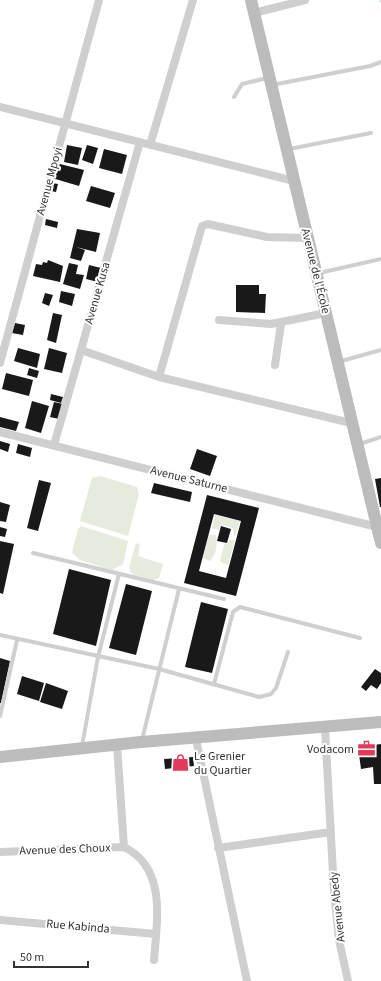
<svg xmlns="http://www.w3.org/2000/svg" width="381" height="981" font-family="'Source Sans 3',sans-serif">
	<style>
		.green { fill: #e6ebdd }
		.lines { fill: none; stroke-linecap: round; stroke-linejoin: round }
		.stream { stroke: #cbe2eb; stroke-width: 3 }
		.building { fill: #191919; fill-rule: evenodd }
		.lane { stroke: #cfcfcf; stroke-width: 4 }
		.street { stroke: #cfcfcf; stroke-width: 8 }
		.secondary { stroke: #bcbcbc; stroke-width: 12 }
		.labels { text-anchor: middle; stroke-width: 4; stroke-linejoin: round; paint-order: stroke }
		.street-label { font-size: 12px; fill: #323232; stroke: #fff }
		.poi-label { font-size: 12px; fill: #323232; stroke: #fff; text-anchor: end }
	</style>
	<rect width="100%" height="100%" fill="#fff"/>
	<!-- green -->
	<path class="green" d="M100,476L137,487L139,494L128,536L80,521L91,481L92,478Z
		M215,515L240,521L235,536H234L233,528L221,525L219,530L212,528Z
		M81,526L128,541L123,564L112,570L80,560L72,553L78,529Z
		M209,535H216C217,546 217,553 210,561L203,558Z
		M229,540H235L228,565L222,563L220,561L224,544H228Z
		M136,543L140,545L138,556L163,564L159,578L153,580L132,574L129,568Z"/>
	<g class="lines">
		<!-- stream -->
		<path class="stream" d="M381,0V1"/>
	</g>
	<!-- building -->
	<path class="building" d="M67,145L82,148L78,165L64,162Z
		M87,145L98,148L93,164L82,160Z
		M104,149L127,155L122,174L99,168Z
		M60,164L84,170L79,186L52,178L54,169Z
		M52,183L58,184L56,192L51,191Z
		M91,186L115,193L110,208L86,201Z
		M46,219L58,222L57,228L45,225Z
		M77,229L100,233L96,252L76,247L85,250L81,261L70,258Z
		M48,260L63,266L60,282L33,276L36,264L42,265L43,262L47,263Z
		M69,263L78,265L76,274L84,275L80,289L63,284Z
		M89,265L101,268L98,282L86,279Z
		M236,285H259V294H266L265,313L236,312Z
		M61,291L75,294L72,306L59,302Z
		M45,293L53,295L49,306L42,303Z
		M53,313L62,315L56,343L47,340Z
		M15,323L25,325L23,335L12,333Z
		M18,348L40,354L37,368L14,361Z
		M49,348L67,353L62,373L44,369Z
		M29,368L39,371L37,378L27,375Z
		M6,373L33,380L29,396L2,389Z
		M51,394L63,397L61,403L50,400Z
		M32,401L49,406L41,433L25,428Z
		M54,402L63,404L59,419L50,417Z
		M0,417L19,422L16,431L0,427Z
		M0,441L10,444L8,452L0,449Z
		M18,444L32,448L30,457L16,453Z
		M197,449L217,456L210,476L190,469Z
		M381,478V507H380L375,479Z
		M39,480L51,483L38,531L27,528Z
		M154,483L192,492L190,502L151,493Z
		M207,495L259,508L236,596L184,583ZM214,514L241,521L226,578L199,571Z
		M0,502L10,505L6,522L0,521Z
		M221,526L231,529L227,543L217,541Z
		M0,527L7,529L5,537L0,536Z
		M0,541L14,544L3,594L0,593Z
		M69,569L111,580L96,646L53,634Z
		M126,584L152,591L136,655L109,648Z
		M201,602L228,609L212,673L185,667Z
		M0,658L10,661L1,703H0Z
		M375,669L381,673V683L377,689L371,685L366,691L361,687Z
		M22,676L44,683L39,701L17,694Z
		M46,683L68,691L62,709L40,702Z
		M381,744V784H374L373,767L361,769L358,747Z
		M193,757L194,766L165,769L164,759Z"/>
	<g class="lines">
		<!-- lane -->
		<path class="lane" d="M272,85L370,66L381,62
			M234,97L242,84L267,78
			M289,149L371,133
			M319,273L381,259
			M338,362L381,350
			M360,444L381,437
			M33,553L224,599
			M0,635L159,669L259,697L271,694L276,688L288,652
			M214,684L233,612L240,607L360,638
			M0,716L17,640
			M142,740L179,589
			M82,746L98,657L119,574"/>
		<!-- street -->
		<path class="street" d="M254,13L305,0
			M0,107L294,181
			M150,145L193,0
			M219,320L271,324L326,313
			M81,350L159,377L351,423
			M0,363L99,0
			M275,365L281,324
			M159,377L202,226L208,224L267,237L308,238
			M0,432L377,527
			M54,445L140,142
			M325,728L334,891L339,940L348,981
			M196,739L247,981
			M124,847C167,868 157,920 154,960
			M218,848L331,832
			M0,852L124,847L117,745
			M0,920L156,934"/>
		<!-- secondary -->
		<path class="secondary" d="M251,0L381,543
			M0,757L141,742L381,722"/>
	</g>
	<!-- icons -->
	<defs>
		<symbol id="office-bare" viewBox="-9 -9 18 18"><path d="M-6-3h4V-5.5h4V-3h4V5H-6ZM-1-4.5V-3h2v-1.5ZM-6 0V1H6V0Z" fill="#e23a59" stroke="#fff" stroke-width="2.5" paint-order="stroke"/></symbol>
		<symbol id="shop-bare" viewBox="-9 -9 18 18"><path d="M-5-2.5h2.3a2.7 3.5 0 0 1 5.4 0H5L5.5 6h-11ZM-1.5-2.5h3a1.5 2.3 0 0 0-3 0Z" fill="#e23a59" stroke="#fff" stroke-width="2.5" paint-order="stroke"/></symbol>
	</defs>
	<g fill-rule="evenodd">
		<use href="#office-bare" x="354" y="736" width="25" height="25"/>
		<use href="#shop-bare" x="168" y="750" width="25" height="25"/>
	</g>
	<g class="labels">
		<!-- street labels -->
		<g class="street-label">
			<text transform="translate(49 181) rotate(-75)" y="4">Avenue Mpoyi</text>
			<text transform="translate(316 271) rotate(76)" y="4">Avenue de l'École</text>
			<text transform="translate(97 293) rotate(-74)" y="4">Avenue Kusa</text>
			<text transform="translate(189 479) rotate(14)" y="4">Avenue Saturne</text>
			<text transform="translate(65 849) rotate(-2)" y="4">Avenue des Choux</text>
			<text transform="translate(337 907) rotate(-96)" y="4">Avenue Abedy</text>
			<text transform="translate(78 926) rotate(5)" y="4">Rue Kabinda</text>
		</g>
		<!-- poi labels -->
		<g class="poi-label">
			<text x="354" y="753">Vodacom</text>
			<text x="194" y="760" text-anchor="start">Le Grenier<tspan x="194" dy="14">du Quartier</tspan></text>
		</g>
	</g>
	<!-- scale -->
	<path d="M14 961v6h74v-6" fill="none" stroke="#323232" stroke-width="2"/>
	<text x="20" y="961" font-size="12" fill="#323232" stroke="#ffffff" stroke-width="3" paint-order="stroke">50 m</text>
</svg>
